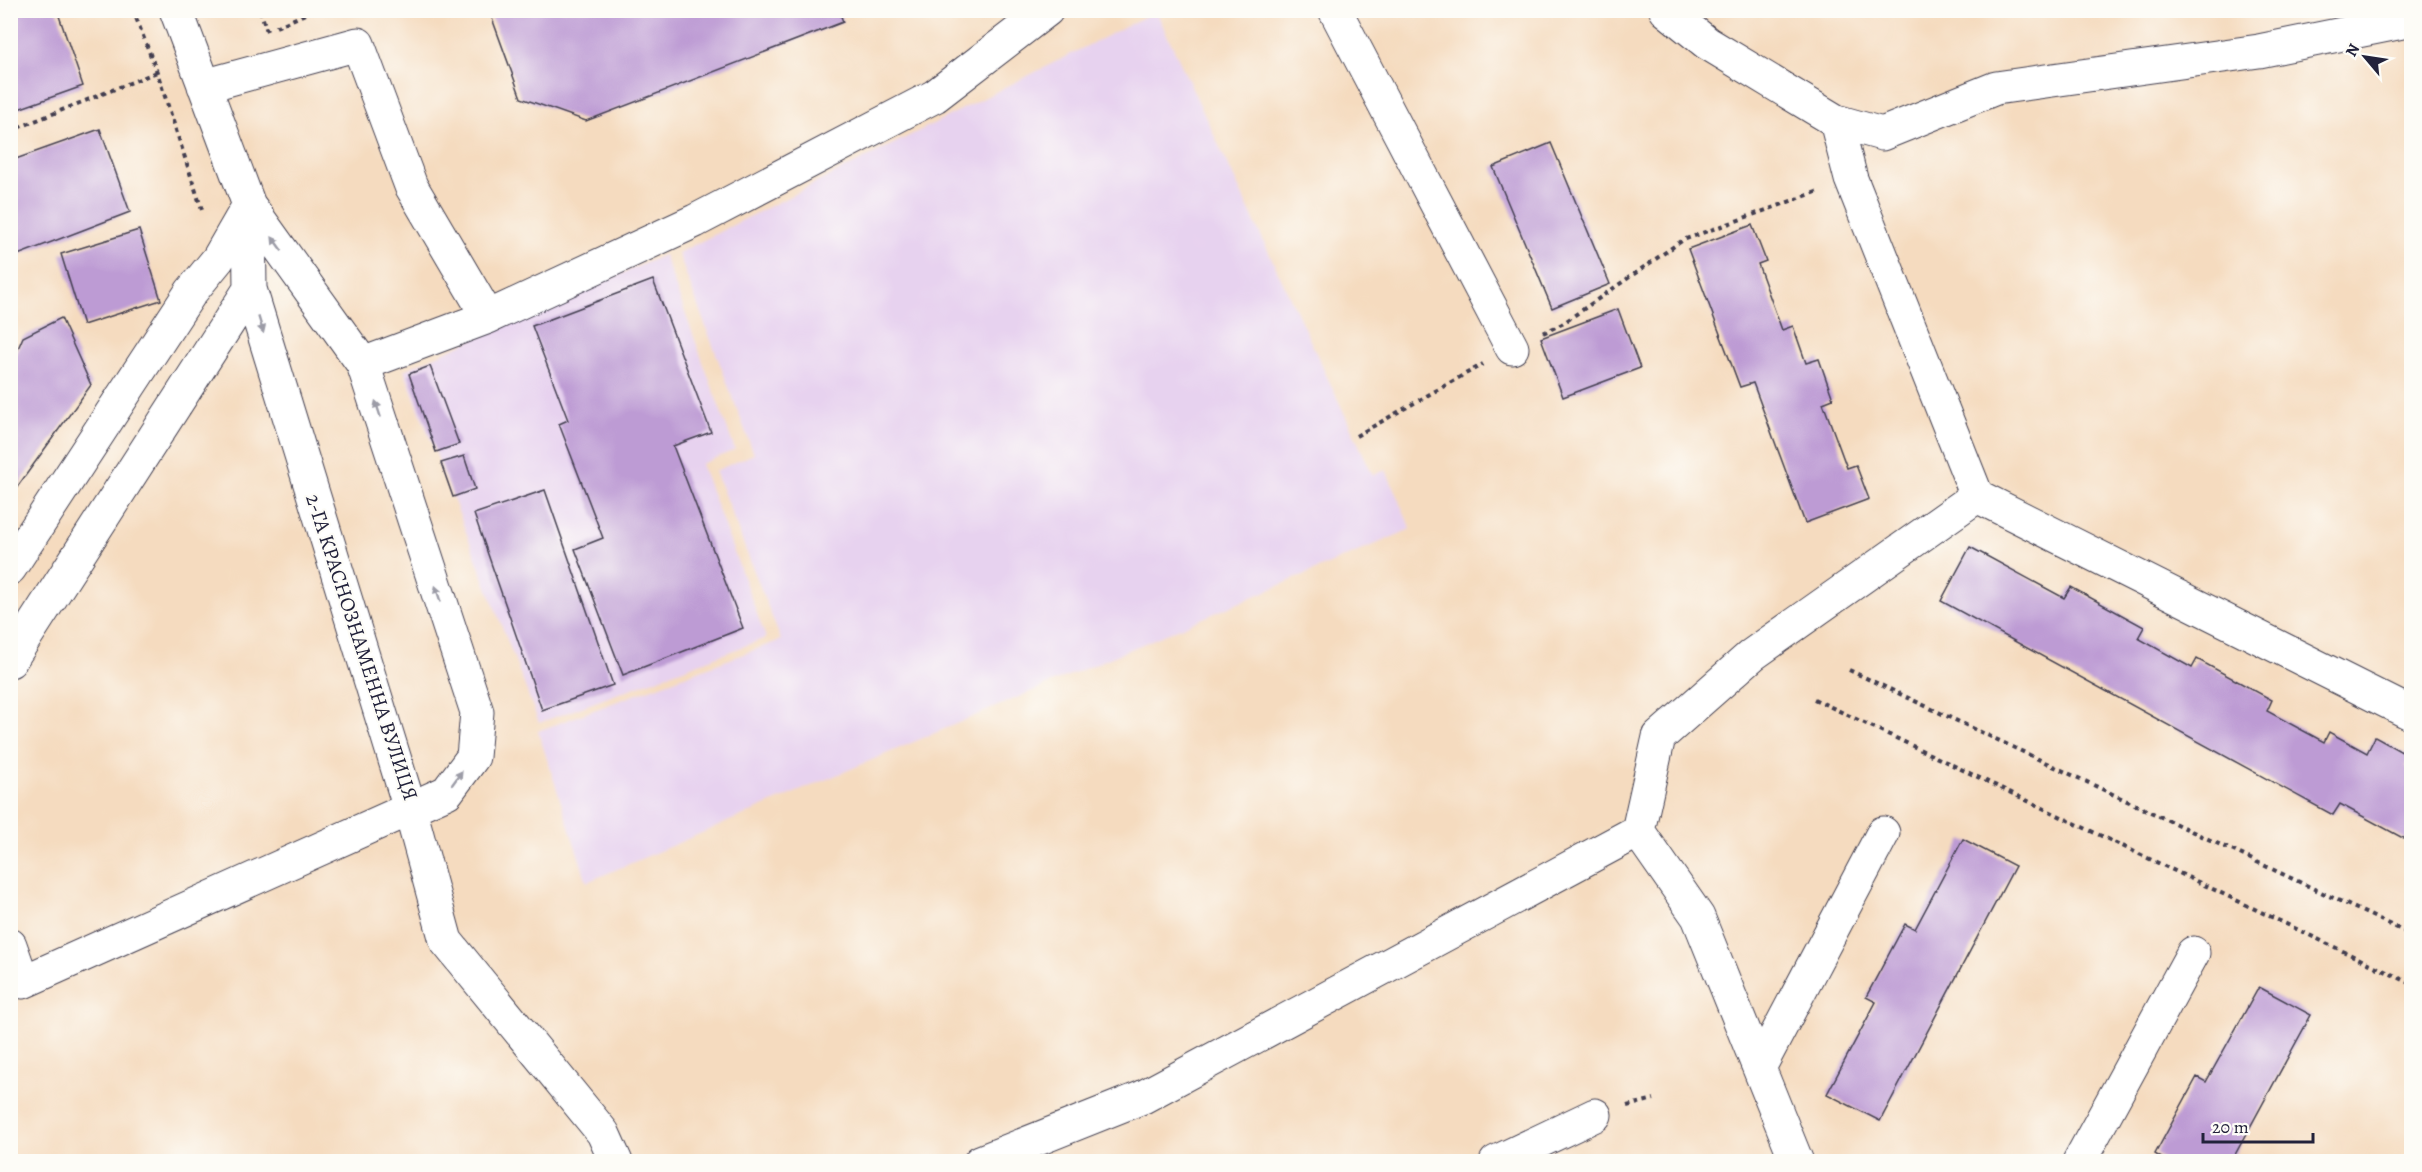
<svg xmlns="http://www.w3.org/2000/svg" width="2422" height="1172" font-family="Alegreya,serif">
	<style>
		.built { fill: #e7d2ef }
		.building { fill: #bd9bd4 }
		.lines { fill: none; stroke-linecap: round; stroke-linejoin: round }
		.minor-casing { stroke: #423e4f; stroke-width: 35 }
		.path { stroke: #423e4f; stroke-width: 4; stroke-dasharray: 4.5 4.5; stroke-linecap: butt }
		.minor { stroke: #fff; stroke-width: 33 }
		.oneway { fill: #9c9ca7 }
		.labels { text-anchor: middle; stroke-width: 4.5; stroke-linejoin: round; paint-order: stroke }
		.street-label { font-size: 21px; fill: #22223b; stroke: #fdfcf7 }
	</style>
	<rect width="100%" height="100%" fill="#fdfcf7"/>
	<filter id="ink" filterUnits="userSpaceOnUse"><feTurbulence type="fractalNoise" baseFrequency=".0167" numOctaves="2"/><feDisplacementMap in="SourceGraphic" scale="12" xChannelSelector="R" yChannelSelector="G"/><feConvolveMatrix kernelMatrix="1 2 1 2 8 2 1 2 1" color-interpolation-filters="sRGB"/></filter>
	<filter id="wash" filterUnits="userSpaceOnUse"><feTurbulence type="fractalNoise" baseFrequency=".008" numOctaves="4" result="noise"/><feDisplacementMap in="SourceGraphic" scale="24" xChannelSelector="R" yChannelSelector="G"/><feGaussianBlur stdDeviation="1.35" result="paint"/><feColorMatrix in="noise" values="0 0 0 0 0 0 0 0 0 0 0 0 0 0 0 0 0 1.4 0 .05"/><feComposite in="paint" operator="in"/></filter>
	<g filter="url(#wash)">
		<rect width="100%" height="100%" fill="#f5dbbf"/>
		<!-- built -->
		<path class="built" d="M1156,11L1373,475L1386,470L1411,529L587,882L538,731L781,640L715,471L754,454L678,253Z
			M664,255L735,450L701,464L766,638L539,723L404,370Z"/>
		<g id="blocks">
			<!-- building -->
			<path class="building" d="M10,10H57L83,86L10,112Z
				M489,10H839L843,22L586,121L521,98Z
				M100,129L130,212L10,258V161Z
				M1551,143L1610,284L1552,308L1493,167Z
				M1752,225L1766,261L1758,264L1782,330L1793,326L1806,363L1819,359L1833,399L1823,403L1847,468L1856,465L1869,499L1805,523L1753,383L1740,387L1688,249Z
				M139,230L161,300L83,325L61,254Z
				M653,280L711,432L673,446L743,628L623,675L575,549L603,538L559,424L568,420L532,326Z
				M1618,309L1640,368L1563,397L1541,338Z
				M61,318L91,385L10,497V367L23,337Z
				M430,366L459,444L436,452L409,374Z
				M464,456L475,489L453,497L441,463Z
				M545,490L613,685L542,710L474,514Z
				M1970,547L2064,598L2071,587L2144,627L2138,638L2192,668L2197,659L2272,700L2267,711L2324,742L2329,732L2367,753L2375,737L2411,757L2406,767L2412,770V843L2340,804L2333,815L1941,601Z
				M1963,839L2015,866L1880,1121L1827,1094L1876,1002L1866,997L1905,924L1915,929Z
				M2259,987L2311,1015L2231,1162H2161L2163,1159L2155,1154L2197,1077L2206,1082Z"/>
		</g>
	</g>
	<g filter="url(#ink)">
		<use href="#blocks" fill-opacity="0" stroke="#423e4f" stroke-width="1.5"/>
		<g class="lines">
			<defs>
				<path id="minor" d="M1335,10L1512,348
					M1666,10L1707,43L1836,121L1882,134L1996,88L2259,51L2412,20
					M204,86L358,44L411,186L488,317L363,364
					M1836,121L1851,179L1977,496L2412,714
					M249,205L250,289L410,809L446,941L603,1133L616,1162
					M488,317L695,221L935,96L1047,10
					M10,568L191,292L218,259L248,207
					M10,661L250,289
					M1638,831L1659,737L1752,655L1977,496
					M10,945L23,982L447,792L473,757L477,712L363,364L249,205L176,10
					M1759,1068L1883,833
					M980,1162L1143,1097L1638,831L1698,917L1797,1162
					M1496,1162L1595,1115
					M2079,1162L2193,953"/>
			</defs>
			<!-- minor casing -->
			<use href="#minor" class="minor-casing"/>
			<!-- path -->
			<path class="path" d="M133,10L157,72L203,213
				M260,10L267,31
				M276,27L314,10
				M10,131L157,72
				M1543,333L1562,324L1683,240L1819,191
				M1356,436L1483,364
				M1849,670L2412,935
				M1814,699L2412,984
				M1627,1106L1654,1099"/>
			<!-- minor -->
			<use href="#minor" class="minor"/>
		</g>
		<!-- one-way arrows -->
		<defs><path id="oneway-solid" d="M-6-.8H1V-3.2L6.5 0L1 3.2V.8H-6Z" transform="scale(1.5)"/></defs>
		<g class="oneway">
			<use href="#oneway-solid" transform="translate(277 244) rotate(-126)"/>
			<use href="#oneway-solid" transform="translate(261 325) rotate(73)"/>
			<use href="#oneway-solid" transform="translate(378 409) rotate(-108)"/>
			<use href="#oneway-solid" transform="translate(438 594) rotate(-108)"/>
			<use href="#oneway-solid" transform="translate(457 778) rotate(-54)"/>
		</g>
	</g>
	<g class="labels">
		<!-- street labels -->
		<g class="street-label">
			<text transform="translate(362 647) rotate(72)" y="7">2-ГА КРАСНОЗНАМЕННА ВУЛИЦЯ</text>
		</g>
	</g>
	<!-- margin -->
	<rect width="2422" height="1172" fill="none" stroke="#fdfcf7" stroke-width="36"/>
	<!-- north arrow -->
	<g transform="translate(2365 57) rotate(299)" stroke="#fdfcf7" stroke-width="4.5" paint-order="stroke">
	<path d="M0-4.5L10 22L0 15L-10 22Z" fill="#22223b"/>
	<text y="-9" font-size="16" font-weight="bold" text-anchor="middle" fill="#22223b">N</text>
	</g>
	<!-- scale -->
	<path d="M2203 1133v9h110v-9" fill="none" stroke="#22223b" stroke-width="3"/>
	<text x="2212" y="1133" font-size="18" fill="#22223b" stroke="#fdfcf7" stroke-width="4.5" paint-order="stroke">20 m</text>
</svg>
